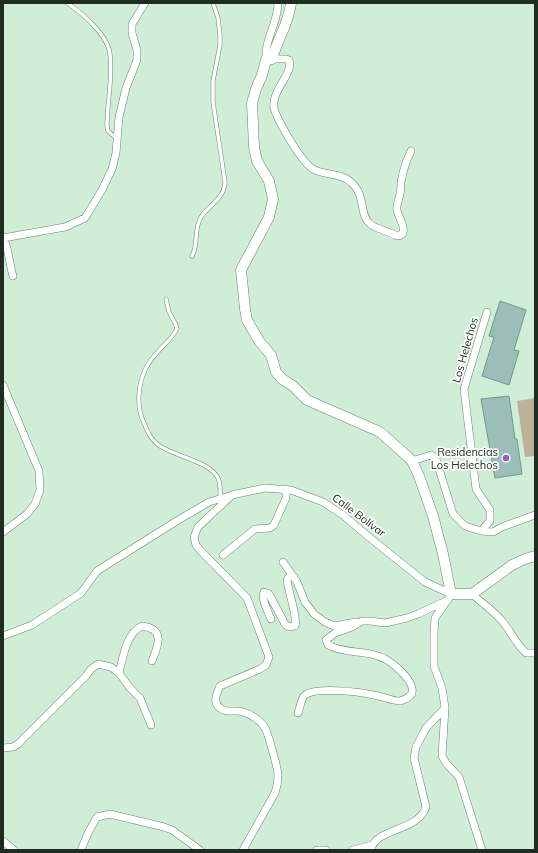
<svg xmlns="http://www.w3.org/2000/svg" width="538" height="853" font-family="Mulish,sans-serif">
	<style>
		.grass { fill: #bdb299 }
		.building { fill: #9bbfb8; stroke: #709991 }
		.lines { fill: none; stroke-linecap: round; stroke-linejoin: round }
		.lane-casing { stroke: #69856f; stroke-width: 4.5 }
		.street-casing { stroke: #69856f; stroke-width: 8 }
		.secondary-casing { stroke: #69856f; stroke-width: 11 }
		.lane { stroke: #fff; stroke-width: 3.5 }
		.street { stroke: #fff; stroke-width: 7 }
		.secondary { stroke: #fff; stroke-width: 10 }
		.poi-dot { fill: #9757cd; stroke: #fff; stroke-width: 1.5 }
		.labels { text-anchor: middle; stroke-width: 3.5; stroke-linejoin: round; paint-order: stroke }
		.street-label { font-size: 11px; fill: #202b22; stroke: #fff }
		.poi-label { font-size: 11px; fill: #202b22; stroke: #fff; text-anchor: end }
	</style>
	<rect width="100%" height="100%" fill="#cfeed5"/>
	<!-- grass -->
	<path class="grass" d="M534,398L535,456L525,457L517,401Z"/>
	<!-- building -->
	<path class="building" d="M500,301L526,310L514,350L519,351L509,385L482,376L494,337L489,336Z
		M509,396L515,439H517L522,474L495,478L481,399Z"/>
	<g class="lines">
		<defs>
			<path id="lane" d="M67,3C82,13 108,35 110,54C113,78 107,102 107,126L108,131L117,139
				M192,256C199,244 193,231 201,217C210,204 224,199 225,182L213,102V81L220,45V36L218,18L213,3
				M166,299L169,312L176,325L177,329C169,344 152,353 145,370C138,386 136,407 144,423C147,431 150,438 157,444C172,456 210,461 218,478C221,484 220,492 220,499"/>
			<path id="street" d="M272,59H286L289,60C294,74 271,90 274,108C277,120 302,163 313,169C325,176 341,172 352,183C366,196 359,215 370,224C374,228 390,232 397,236C411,235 398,217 397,210C396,204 399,200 400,194C401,190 401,186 401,182C403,171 406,161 411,151
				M266,60C264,40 278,23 278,3
				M3,237C9,249 9,263 13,276
				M3,238L65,227L85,218L102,190L112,169L116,153L119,117L126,88L137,60V50L132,33V24L145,3
				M3,385L39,471L40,490L35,504L27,514L3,532
				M412,461L431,455L436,459L453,514L465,526L481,531L490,521V510L476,489L464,389L487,312
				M481,531L493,532L502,527L535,515
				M223,555L255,529L270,528L274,525L286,498V489
				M283,562L297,582L305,602L314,614L325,622L334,626L356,622
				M472,594C483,604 494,611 503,622C512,633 515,643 526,653H535
				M446,602L435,618L434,633V666L442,688L445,708L442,756L446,763L459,777L482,850
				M271,619C268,611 261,600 264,592L269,594L285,624L288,627L295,626C298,619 288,590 287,580L289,577H294
				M3,636L32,625L81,593L97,571L175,522L209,502L229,496
				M119,673C123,658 126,633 142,626C166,629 158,646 152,661
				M3,748L13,747L18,744L86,676L91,669L98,664L111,667L119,673L130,688L140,698L151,725
				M3,841L14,850
				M81,850L88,833L97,817L110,814L164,827L172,830L200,850
				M243,850L275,793C277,787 278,781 278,775C278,769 268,733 265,728C261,721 251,714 243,712C236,709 226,714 220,708C212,702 217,693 220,686L260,669L266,665L269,657L247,598L200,550L196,545L194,537L198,527L232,495L265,488L291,490L323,502L343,515L370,538L425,582L451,594L448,600L418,614L407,618L385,623L370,621H362L352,627L335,633L326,640L328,645C346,655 369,649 387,660C395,665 418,684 411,695C408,698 404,700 400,701C392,701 382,696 373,695C360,692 313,686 304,696C301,700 300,708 298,713
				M317,850H326
				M353,850L372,845
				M371,850C374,828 418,832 426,807L414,758L416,747L426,728L445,708"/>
			<path id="secondary" d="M291,3C289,23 277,40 272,59L266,60L262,75L256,89L252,103L254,147L257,161L269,181L273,199L269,217L241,270L245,309L247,320L259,341L271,355L276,372L282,379L293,386L307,400L380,432L407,456L412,461L419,476L433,516L443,554L451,594H472L512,565L525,559L535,556"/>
		</defs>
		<!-- lane casing -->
		<use href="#lane" class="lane-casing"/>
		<!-- street casing -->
		<use href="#street" class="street-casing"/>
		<!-- secondary casing -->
		<use href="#secondary" class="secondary-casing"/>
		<!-- lane -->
		<use href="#lane" class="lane"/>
		<!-- street -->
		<use href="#street" class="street"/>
		<!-- secondary -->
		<use href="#secondary" class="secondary"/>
	</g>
	<!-- markers -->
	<circle class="poi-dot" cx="506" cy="458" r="4"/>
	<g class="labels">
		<!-- street labels -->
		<g class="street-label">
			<text transform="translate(465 350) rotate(-74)" y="4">Los Helechos</text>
			<text transform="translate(359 515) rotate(37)" y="4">Calle Bolívar</text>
		</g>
		<!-- poi labels -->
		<g class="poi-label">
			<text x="498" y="456">Residencias<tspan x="498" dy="13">Los Helechos</tspan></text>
		</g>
	</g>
	<!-- border -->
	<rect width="538" height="853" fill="none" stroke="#202b22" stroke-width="8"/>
</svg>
